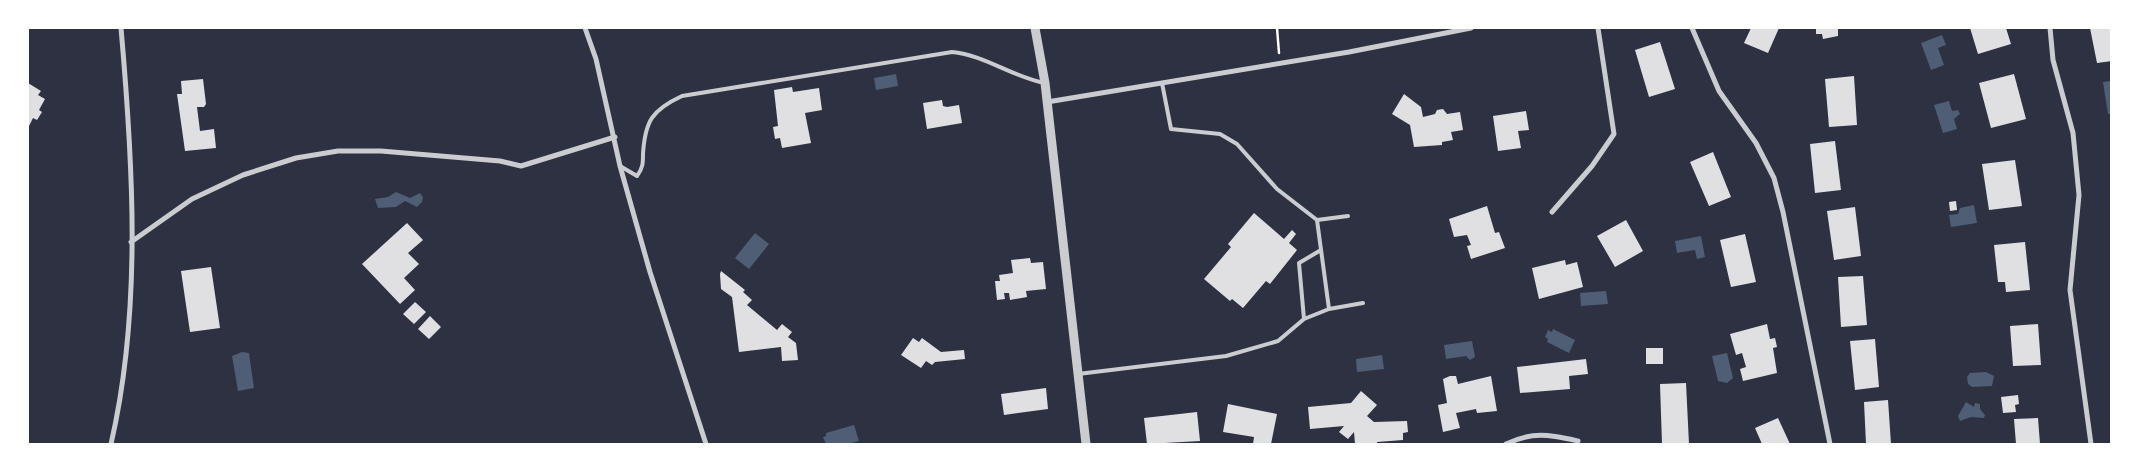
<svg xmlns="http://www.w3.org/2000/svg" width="2139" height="472" font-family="'DejaVu Sans',sans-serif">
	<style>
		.water { fill: #4f5d75 }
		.building { fill: #e0e0e3 }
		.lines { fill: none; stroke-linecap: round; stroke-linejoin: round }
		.path { stroke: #fff; stroke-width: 2.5 }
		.service { stroke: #caccd0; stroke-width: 4 }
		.minor { stroke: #caccd0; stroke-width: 5 }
		.tertiary { stroke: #caccd0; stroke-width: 9 }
	</style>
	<rect width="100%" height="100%" fill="#2d3142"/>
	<!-- water -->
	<path class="water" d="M1942,35L1946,45L1938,48L1944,65L1931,70L1921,43Z
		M896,74L898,86L876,90L874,78Z
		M2111,81V114H2108L2103,82Z
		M1949,101L1952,111L1958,110L1960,114L1954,119L1957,129L1943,133L1934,105Z
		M396,192L410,198L420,193L423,197L422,202L417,207L405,201L396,207L378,208L375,199L388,197Z
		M1974,205L1977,223L1951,227L1949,215L1958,214L1960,208Z
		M755,233L769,244L749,269L735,258Z
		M1701,236L1705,257L1697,259L1695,250L1677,253L1675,241Z
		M1606,291L1608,304L1581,306L1580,293Z
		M1553,329L1575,340L1569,353L1547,342L1548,339L1545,337L1548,330L1552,332Z
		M1472,341L1475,357L1470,360L1466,356L1446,359L1444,345Z
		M242,352L249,353L254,388L238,391L232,356Z
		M1727,353L1733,378L1727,383L1718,381L1712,356Z
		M1382,355L1384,369L1357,372L1356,359Z
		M1986,372L1994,376L1992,386L1972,387L1968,384L1967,377L1970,373Z
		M1966,402L1974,407L1975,403L1980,404V409L1985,415L1984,418L1971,417L1960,421L1958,416Z
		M854,425L859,441L848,444H826L823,437L826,436V433Z"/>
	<!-- building -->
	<path class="building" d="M1751,28H1779L1768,53L1744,43Z
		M1816,28H1838V36L1823,39L1822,34H1816Z
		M1970,28H2006L2011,44L1978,54Z
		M2090,28H2112V61L2097,63Z
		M1660,42L1675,89L1649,97L1635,50Z
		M2014,74L2026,119L1991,128L1979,83Z
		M1854,76L1857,125L1829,127L1825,79Z
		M203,79L206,104L204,107H197L200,131L214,129L216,148L185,151L177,94H182L181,81Z
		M28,83L41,91L38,95L45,99L39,110L42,112L37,120L33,118L28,128Z
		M792,87L793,92L819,88L822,110L805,113L811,143L782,148L780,138L775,139L773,127L778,126L774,90Z
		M1404,94L1421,107L1423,117L1435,114L1437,110L1443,109L1447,114L1460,112L1463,130L1451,132L1453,140L1442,142V145L1414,147L1410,125L1392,114Z
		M942,100L943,106L947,107L959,105L962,123L927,129L923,103Z
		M1526,111L1529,130L1518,131L1521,148L1498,151L1493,116Z
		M1835,141L1841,190L1815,193L1810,144Z
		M1713,152L1731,197L1709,206L1690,162Z
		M2015,160L2022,206L1989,210L1982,164Z
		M1956,201L1957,210L1950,211L1949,202Z
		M1487,206L1495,233L1499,232L1505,248L1471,259L1467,246L1471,245L1467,235L1454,237L1449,219Z
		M1855,207L1861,256L1834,260L1827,211Z
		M1254,213L1284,239L1292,230L1296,234L1289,243L1297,250L1270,284L1266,281L1243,308L1232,299L1230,301L1204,279L1231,247L1228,244Z
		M1626,220L1643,251L1615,267L1597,236Z
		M407,223L423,240L408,253L419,264L404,278L415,290L400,304L362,264Z
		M1745,234L1756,282L1731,287L1720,240Z
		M2025,242L2030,290L2006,292L2005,282H1998L1994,245Z
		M1030,258L1031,263L1043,262L1046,289L1026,291L1027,297L1010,300L1009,293H1004L1005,299L997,300L995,281H1000L999,275L1013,273L1011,260Z
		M1565,260L1566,265L1577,262L1583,287L1539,299L1532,268Z
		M211,267L220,328L190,332L181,271Z
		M721,271L745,290L743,292L752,300L747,305L777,330L782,324L792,332L788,337L796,343L798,360L782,361L781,347L739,352L732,297L721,289L720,274Z
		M1863,276L1867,325L1841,327L1838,277Z
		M415,302L426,312L414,324L403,314Z
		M430,316L441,327L429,339L418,329Z
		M1767,324L1770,339L1775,338L1777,347L1773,348L1777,373L1743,381L1740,369L1746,367L1742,353L1736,355L1730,334Z
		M2038,324L2041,365L2013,366L2010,326Z
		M913,338L919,342L922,338L941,352L964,350L965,359L935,362L932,365L926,361L921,368L901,355Z
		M1875,339L1879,387L1855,390L1850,341Z
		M1646,348H1663V364H1646Z
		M1586,359L1588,374L1569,376L1570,389L1520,393L1517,367Z
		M1450,376H1456L1458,384L1491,376L1497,411L1477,413L1476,409L1456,413L1460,428L1443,432L1438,405L1447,403L1443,379Z
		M1686,383L1689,444H1662L1660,384Z
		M1046,388L1048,409L1004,415L1001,394Z
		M1361,391L1377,405L1367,416L1374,422L1407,421L1408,432L1403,433V440L1377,442V444H1355L1354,432L1348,439L1339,432L1344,426L1310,429L1308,407L1351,403Z
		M2018,395L2019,404L2015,405L2016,412L2003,413L2001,397Z
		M1888,400L1891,444H1866L1864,402Z
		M1228,404L1277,414L1271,444H1253L1254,437L1223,432Z
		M1197,412L1200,441L1147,444L1144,418Z
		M1778,418L1790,444H1762L1755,428Z
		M2038,418L2040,444H2016L2014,419Z"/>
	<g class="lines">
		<!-- path -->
		<path class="path" d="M1277,28L1279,53"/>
		<!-- service -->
		<path class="service" d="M620,166L637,176C643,168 643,163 643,154C645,121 652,110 682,96L952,52C985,55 1012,77 1045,83
			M1317,220L1348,216
			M1329,309L1363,303
			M1304,319L1299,263L1321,250
			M1078,374L1226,356L1278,341L1304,319L1329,309L1317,220L1277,189L1237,144L1220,134L1171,129L1162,83"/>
		<!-- minor -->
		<path class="minor" d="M585,28L596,59L620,166L650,272L706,444
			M1692,28L1719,91L1756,143L1774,178L1783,212L1830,444
			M2050,28L2053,60L2073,133L2079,195L2070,290L2091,444
			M1047,102L1349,52L1471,28
			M1552,212L1592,166L1614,134L1598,28
			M131,242L192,199L243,175L296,158L338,151H381L500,161L521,166L615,137
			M111,444C142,310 133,164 121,28
			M1506,444C1533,431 1550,435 1578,441"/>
		<!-- tertiary -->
		<path class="tertiary" d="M1035,28L1045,83L1086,444"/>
	</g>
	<!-- border -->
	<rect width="2139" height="472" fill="none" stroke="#ffffff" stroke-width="58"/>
</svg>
